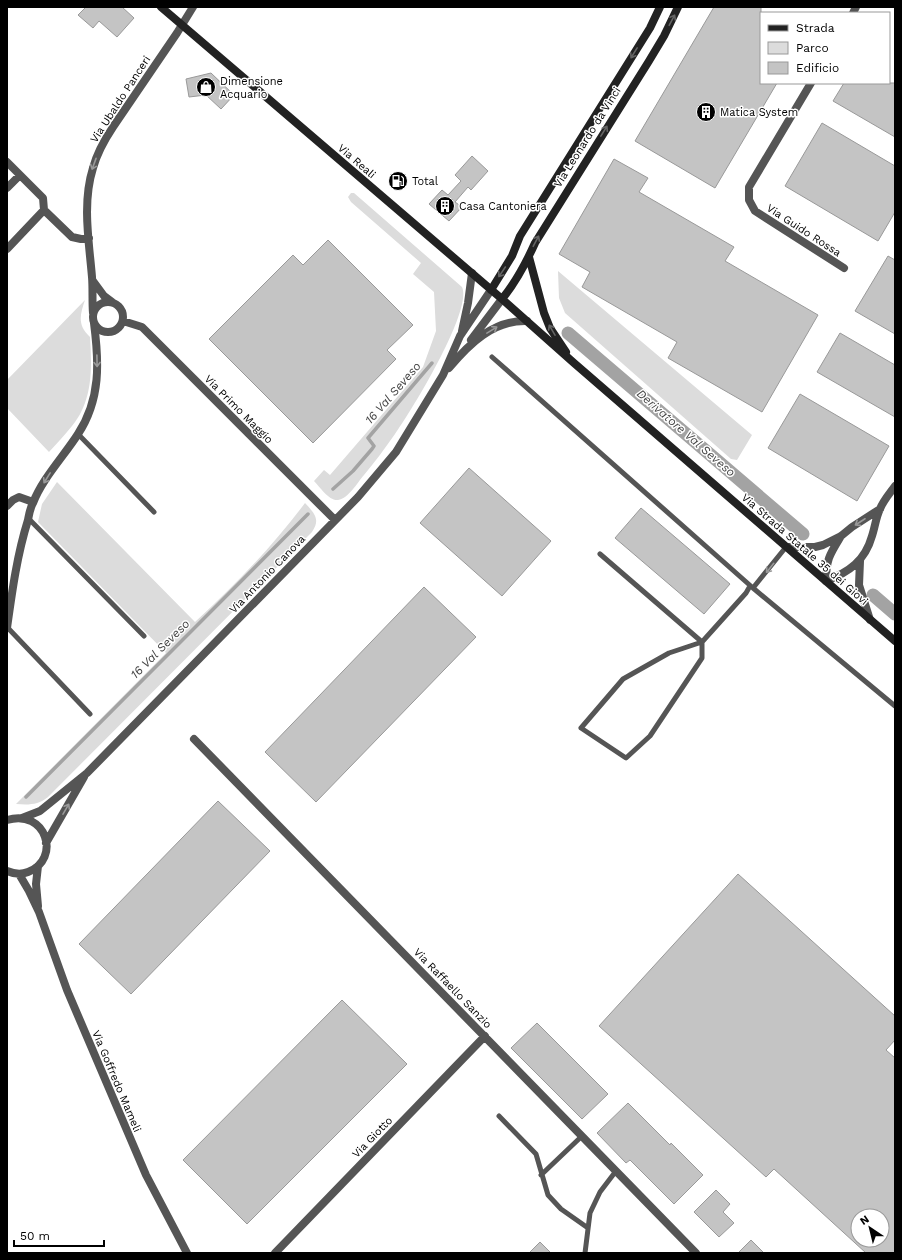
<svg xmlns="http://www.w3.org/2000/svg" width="902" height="1260" font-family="'Work Sans',sans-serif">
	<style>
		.green { fill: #dcdcdc }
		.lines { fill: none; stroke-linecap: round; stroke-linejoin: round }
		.stream { stroke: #a3a3a3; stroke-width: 3.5 }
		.canal { stroke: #a3a3a3; stroke-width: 13 }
		.building { fill: #c4c4c4; stroke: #999; fill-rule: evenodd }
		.lane { stroke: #555; stroke-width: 5 }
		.street { stroke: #555; stroke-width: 8 }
		.secondary { stroke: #222; stroke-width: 8 }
		.oneway { stroke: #646464 }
		.oneway2 { stroke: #999 }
		.labels { text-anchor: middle; stroke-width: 3; stroke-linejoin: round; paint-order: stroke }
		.poi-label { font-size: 11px; fill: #000; stroke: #fff; text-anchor: start }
		.street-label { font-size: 11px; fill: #000; stroke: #fff }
		.water-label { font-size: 12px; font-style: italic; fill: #444; stroke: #fff }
	</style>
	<rect width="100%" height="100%" fill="#fff"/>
	<!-- green -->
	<path class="green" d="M351,193H354L462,287C473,310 411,412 395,434C385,448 375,462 364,475C357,483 349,498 338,500C329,501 320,487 314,481L324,470L330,475L423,367L436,331L434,292L413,274L421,263L351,202L348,197Z
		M558,271L752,435L737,460L731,459L565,313L559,298Z
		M85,300C80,315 77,325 90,337C92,368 93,401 72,426C65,435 57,443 49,452L7,408V380Z
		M57,482L195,622C235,585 273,546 305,503C314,513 321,519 312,532L48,797C38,805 29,805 16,804L166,653L38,522L42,504Z"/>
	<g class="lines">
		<!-- stream -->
		<path class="stream" d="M333,489L353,471L372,449L374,446L368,438L432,363
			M26,797L308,514"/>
		<!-- canal -->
		<path class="canal" d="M568,333L803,534
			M873,595L895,614"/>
	</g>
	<!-- building -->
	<path class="building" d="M86,7H122L134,18L117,37L99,21L93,28L78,15Z
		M714,7H761V83H777L715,188L635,141Z
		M211,73L234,95L221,109L206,95L189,97L186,79Z
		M844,83H895V137L833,101Z
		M822,123L895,166V212L878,241L785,186Z
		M472,156L488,171L471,190L468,187L455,202L462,207L449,221L429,204L442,190L448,195L461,181L455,175Z
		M614,159L648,178L639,192L734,247L725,261L818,315L762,412L668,358L677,342L582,287L590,272L559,254Z
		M328,240L413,325L387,350L396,359L313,443L209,339L293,255L303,265Z
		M888,256L895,260V334L855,311Z
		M840,333L895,365V417L817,372Z
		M800,394L889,446L857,501L768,448Z
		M469,468L551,541L502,596L420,523Z
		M641,508L730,584L704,614L615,538Z
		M424,587L476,637L316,802L265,752Z
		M218,801L270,851L131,994L79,944Z
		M738,874L895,1016V1040L886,1050L895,1058V1253H866L774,1169L766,1177L599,1026ZM858,1216H882V1240H858Z
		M342,1000L407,1064L247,1224L183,1160Z
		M537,1023L608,1094L582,1119L511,1048Z
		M628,1103L670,1145L671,1143L703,1175L674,1204L630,1160L626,1163L597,1133Z
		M716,1190L730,1204L723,1212L734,1223L719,1237L694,1212Z
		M751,1240L764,1253H738Z
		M540,1242L551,1253H529Z"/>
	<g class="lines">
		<!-- lane -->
		<path class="lane" d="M492,357L753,588L895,706
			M78,434L154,512
			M28,518L144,636
			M600,554L702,642L669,653L623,679L581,728L626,758L650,736L702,658V642L746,593L750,586
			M753,588L786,547
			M7,627L90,714
			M499,1116L536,1154L548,1195L561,1209L588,1228
			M541,1175L582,1136
			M585,1253L590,1213L600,1192L616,1171"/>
		<!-- street -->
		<path class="street" d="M853,13L856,7
			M811,83L749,187V200L755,211L844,268
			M7,162L43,198L44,210L72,237L81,239L89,238
			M7,188L20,175
			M7,249L44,210
			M93,281L104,296L112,302
			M93 317a15 15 0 1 1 30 0a15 15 0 1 1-30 0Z
			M93,313C92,301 93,289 92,277C89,241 82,203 93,168C97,153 105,139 113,127L177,33L193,7
			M123,321L142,327L335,520
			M462,331L468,303L472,273
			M471,340L502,299
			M449,368C469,344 493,320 527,321
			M7,506L13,500L19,497L33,502
			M841,536C830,554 826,559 826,581C849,572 865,561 872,536C875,527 876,517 880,509C883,501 890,493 895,486
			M786,547H815L823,545L841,536L852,527L880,509
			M860,561L859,585L870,620
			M7,628C12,592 17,555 28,520C29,515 30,508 33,503C42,479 64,456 78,434C101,399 99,362 94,323
			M194,739L696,1253
			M22,818L40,811L87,773L358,497L396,452L443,375L460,336L491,290
			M7,820C46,808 62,859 28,872C21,875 14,874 7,871
			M46,843L84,777
			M38,866L36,884L38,906
			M19,874L29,891L39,912L67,990L146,1175L187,1253
			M275,1253L485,1036"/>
		<!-- secondary -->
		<path class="secondary" d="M161,7L502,299L574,363L895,641
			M529,257L544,313L550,328L566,352
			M491,290L512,256L520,236L650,28L660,7
			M502,299C516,282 526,263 535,243L649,61L664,36L678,7"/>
	</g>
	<!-- one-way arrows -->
	<defs><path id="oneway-shaft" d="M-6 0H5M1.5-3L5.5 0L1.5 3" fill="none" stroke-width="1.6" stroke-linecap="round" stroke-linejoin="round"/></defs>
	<g class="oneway">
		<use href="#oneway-shaft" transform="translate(672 20) rotate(-62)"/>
		<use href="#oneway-shaft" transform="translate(634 53) rotate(122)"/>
		<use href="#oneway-shaft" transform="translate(604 131) rotate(-58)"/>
		<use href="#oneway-shaft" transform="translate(536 241) rotate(-62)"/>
		<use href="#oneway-shaft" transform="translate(502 272) rotate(124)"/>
		<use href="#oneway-shaft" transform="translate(552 330) rotate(-120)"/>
	</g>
	<g class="oneway2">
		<use href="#oneway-shaft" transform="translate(94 164) rotate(110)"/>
		<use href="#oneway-shaft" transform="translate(492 330) rotate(-31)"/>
		<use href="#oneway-shaft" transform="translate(97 361) rotate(89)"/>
		<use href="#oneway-shaft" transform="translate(47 478) rotate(122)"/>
		<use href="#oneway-shaft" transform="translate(860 522) rotate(147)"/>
		<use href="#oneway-shaft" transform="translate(770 568) rotate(129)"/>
		<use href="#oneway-shaft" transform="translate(66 809) rotate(-60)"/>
	</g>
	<!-- icons -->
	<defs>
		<symbol id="shop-disc" viewBox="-11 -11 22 22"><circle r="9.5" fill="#000" stroke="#fff"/><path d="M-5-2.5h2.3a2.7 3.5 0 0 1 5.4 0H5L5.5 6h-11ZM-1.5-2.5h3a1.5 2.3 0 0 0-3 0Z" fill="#fff"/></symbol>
		<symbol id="building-disc" viewBox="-11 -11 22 22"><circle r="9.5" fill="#000" stroke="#fff"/><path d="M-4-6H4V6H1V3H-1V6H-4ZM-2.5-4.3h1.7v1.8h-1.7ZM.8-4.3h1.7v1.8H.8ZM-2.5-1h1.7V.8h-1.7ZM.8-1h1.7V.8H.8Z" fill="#fff"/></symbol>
		<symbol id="fuel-disc" viewBox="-11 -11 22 22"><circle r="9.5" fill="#000" stroke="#fff"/><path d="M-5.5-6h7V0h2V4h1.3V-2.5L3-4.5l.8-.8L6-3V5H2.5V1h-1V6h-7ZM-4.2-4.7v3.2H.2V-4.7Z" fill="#fff"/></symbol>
	</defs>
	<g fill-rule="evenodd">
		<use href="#shop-disc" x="195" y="76" width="22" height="22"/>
		<use href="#building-disc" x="695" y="101" width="22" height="22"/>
		<use href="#fuel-disc" x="387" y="170" width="22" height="22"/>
		<use href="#building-disc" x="434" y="195" width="22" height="22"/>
	</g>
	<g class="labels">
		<!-- poi labels -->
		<g class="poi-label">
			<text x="220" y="85">Dimensione<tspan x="220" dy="13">Acquario</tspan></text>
			<text x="720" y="116">Matica System</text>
			<text x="412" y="185">Total</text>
			<text x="459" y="210">Casa Cantoniera</text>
		</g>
		<!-- street labels -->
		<g class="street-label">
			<text transform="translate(120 99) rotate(-57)" y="4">Via Ubaldo Panceri</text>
			<text transform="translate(587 137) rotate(-58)" y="4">Via Leonardo da Vinci</text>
			<text transform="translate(357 161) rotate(41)" y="4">Via Reali</text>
			<text transform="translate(804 230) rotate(33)" y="4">Via Guido Rossa</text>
			<text transform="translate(239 409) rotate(45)" y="4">Via Primo Maggio</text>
			<text transform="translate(805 549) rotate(41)" y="4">Via Strada Statale 35 dei Giovi</text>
			<text transform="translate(267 574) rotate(-46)" y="4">Via Antonio Canova</text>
			<text transform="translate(453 988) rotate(46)" y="4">Via Raffaello Sanzio</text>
			<text transform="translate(117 1081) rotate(67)" y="4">Via Goffredo Mameli</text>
			<text transform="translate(372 1137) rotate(-46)" y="4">Via Giotto</text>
		</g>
		<!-- water labels -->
		<g class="water-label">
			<text transform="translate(393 393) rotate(-49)" y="4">16 Val Seveso</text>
			<text transform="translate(686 433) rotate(41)" y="4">Derivatore Val Seveso</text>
			<text transform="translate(160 649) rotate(-45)" y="4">16 Val Seveso</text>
		</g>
	</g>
	<!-- border -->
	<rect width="902" height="1260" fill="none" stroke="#000000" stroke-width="16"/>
	<!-- legend -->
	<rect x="760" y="12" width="130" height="72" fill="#ffffff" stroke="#999999"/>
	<rect x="768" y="25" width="20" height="6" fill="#222222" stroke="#999999"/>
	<text x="796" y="32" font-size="12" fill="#000000">Strada</text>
	<rect x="768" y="42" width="20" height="12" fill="#dcdcdc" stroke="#999999"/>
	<text x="796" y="52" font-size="12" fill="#000000">Parco</text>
	<rect x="768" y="62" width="20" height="12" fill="#c4c4c4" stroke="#999999"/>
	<text x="796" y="72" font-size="12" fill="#000000">Edificio</text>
	<!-- north arrow -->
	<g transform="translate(870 1228) rotate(325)"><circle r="19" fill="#ffffff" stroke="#999999"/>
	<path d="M0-3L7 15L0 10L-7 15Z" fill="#000000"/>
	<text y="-6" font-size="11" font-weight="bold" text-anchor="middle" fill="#000000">N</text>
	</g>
	<!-- scale -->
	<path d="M14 1240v6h90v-6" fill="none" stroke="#000000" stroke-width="2"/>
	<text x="20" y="1240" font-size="12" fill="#000000" stroke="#ffffff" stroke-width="3" paint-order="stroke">50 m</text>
</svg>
